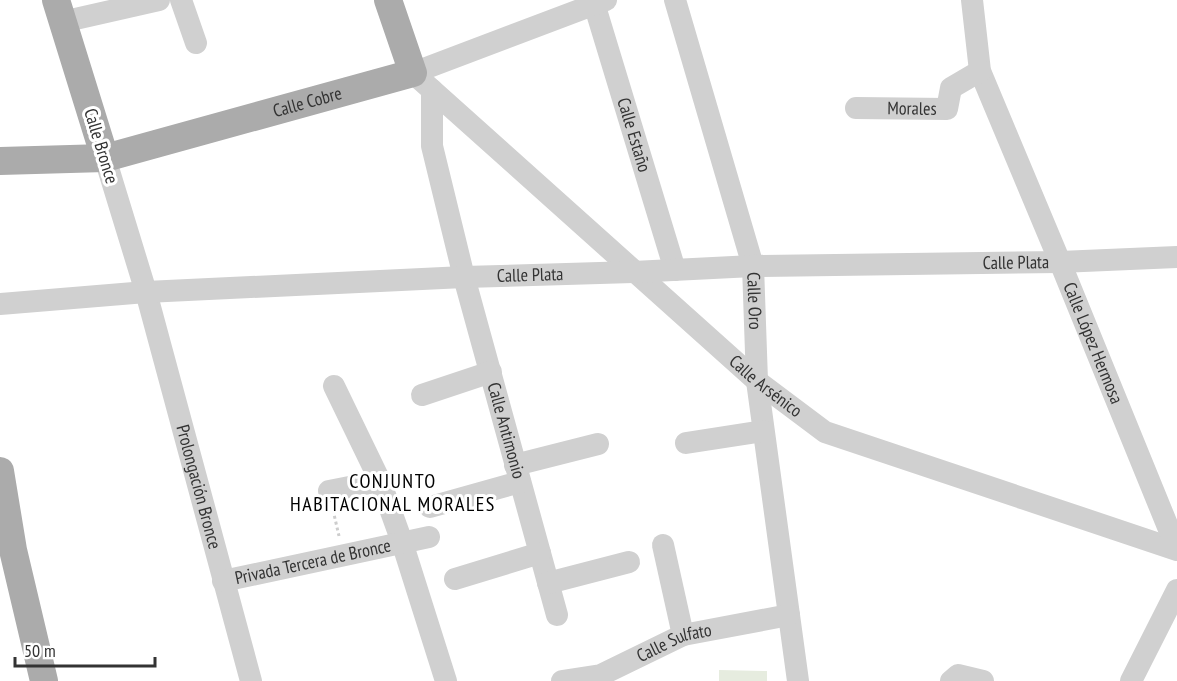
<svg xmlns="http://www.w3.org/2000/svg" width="1177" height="681" font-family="'PT Sans Narrow',sans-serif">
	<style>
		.green { fill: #e6ecdf }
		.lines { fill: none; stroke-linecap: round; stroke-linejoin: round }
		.path { stroke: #cdcdcd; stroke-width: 3; stroke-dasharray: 3 3; stroke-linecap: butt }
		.minor { stroke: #d0d0d0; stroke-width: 22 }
		.major { stroke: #ababab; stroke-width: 28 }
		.labels { text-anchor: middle; stroke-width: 6; stroke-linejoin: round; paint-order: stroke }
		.street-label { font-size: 18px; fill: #333; stroke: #fff }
		.neighbourhood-label { font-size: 20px; letter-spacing: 1.5px; fill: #000; stroke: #fff }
	</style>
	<rect width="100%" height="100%" fill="#fff"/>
	<!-- green -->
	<path class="green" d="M719,670L767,671V681H719Z"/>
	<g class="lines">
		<!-- path -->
		<path class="path" d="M333,510L339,536"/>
		<!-- minor -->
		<g class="minor">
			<path d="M181,0L196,43"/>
			<path id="s1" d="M593,0L675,270"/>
			<path id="s2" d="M606,0L413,73L757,381L825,432L1177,550"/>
			<path id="s3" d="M675,0L753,266L757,381L798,681"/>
			<path id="s4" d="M972,0L980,71L1060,262L1177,549"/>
			<path d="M62,22L159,0"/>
			<path id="s5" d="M432,90V146L464,277L557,615"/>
			<path id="s6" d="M856,108L947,109L951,88L980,71"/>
			<path id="s7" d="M105,158L146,292L251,681"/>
			<path id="s8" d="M0,304L146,292L464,277L633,272L753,266L1060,262L1177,257"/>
			<path d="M334,386L380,481L402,542L446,681"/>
			<path d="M422,395L491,372"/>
			<path d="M686,443L763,431"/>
			<path d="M515,465L598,444"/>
			<path d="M329,491L380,481"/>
			<path d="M430,507L520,482"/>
			<path d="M663,545L683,635"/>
			<path d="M455,579L540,553"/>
			<path id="s9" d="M223,581L429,537"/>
			<path d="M548,583L629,562"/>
			<path id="s10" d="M562,681L601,675L683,635L789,615"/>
			<path d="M951,681L958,675L983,681"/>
			<path d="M1131,681L1177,590"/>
		</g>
		<!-- major -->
		<g class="major">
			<path d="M56,0L105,158"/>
			<path id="s11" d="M0,161L105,158L413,73L388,0"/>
			<path d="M0,471L13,550L44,681"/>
		</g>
	</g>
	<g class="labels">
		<!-- street labels -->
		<g class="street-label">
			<text dy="6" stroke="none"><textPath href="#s11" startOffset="315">Calle Cobre</textPath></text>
			<text dy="6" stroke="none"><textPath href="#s6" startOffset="56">Morales</textPath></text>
			<text dy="6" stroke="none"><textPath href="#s1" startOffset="141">Calle Estaño</textPath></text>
			<text transform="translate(101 146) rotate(73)" y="6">Calle Bronce</text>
			<text dy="6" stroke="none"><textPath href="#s8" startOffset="1017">Calle Plata</textPath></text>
			<text dy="6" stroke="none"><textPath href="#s8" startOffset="531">Calle Plata</textPath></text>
			<text dy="6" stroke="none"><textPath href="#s3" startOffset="312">Calle Oro</textPath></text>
			<text dy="6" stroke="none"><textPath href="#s4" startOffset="366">Calle López Hermosa</textPath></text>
			<text dy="6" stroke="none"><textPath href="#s2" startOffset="678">Calle Arsénico</textPath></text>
			<text dy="6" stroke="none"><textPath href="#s5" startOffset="350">Calle Antimonio</textPath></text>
			<text dy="6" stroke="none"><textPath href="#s7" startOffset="342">Prolongación Bronce</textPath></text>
			<text dy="6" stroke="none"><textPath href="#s9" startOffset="92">Privada Tercera de Bronce</textPath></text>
			<text dy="6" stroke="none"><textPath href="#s10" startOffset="120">Calle Sulfato</textPath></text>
		</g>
		<!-- neighbourhood labels -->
		<g class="neighbourhood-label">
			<text x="393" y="488">CONJUNTO<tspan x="393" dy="23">HABITACIONAL MORALES</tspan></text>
		</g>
	</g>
	<!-- scale -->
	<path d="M15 657v9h140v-9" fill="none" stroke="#333333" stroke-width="3"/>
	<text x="24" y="657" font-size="18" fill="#333333" stroke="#ffffff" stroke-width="4.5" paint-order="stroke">50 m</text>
</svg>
